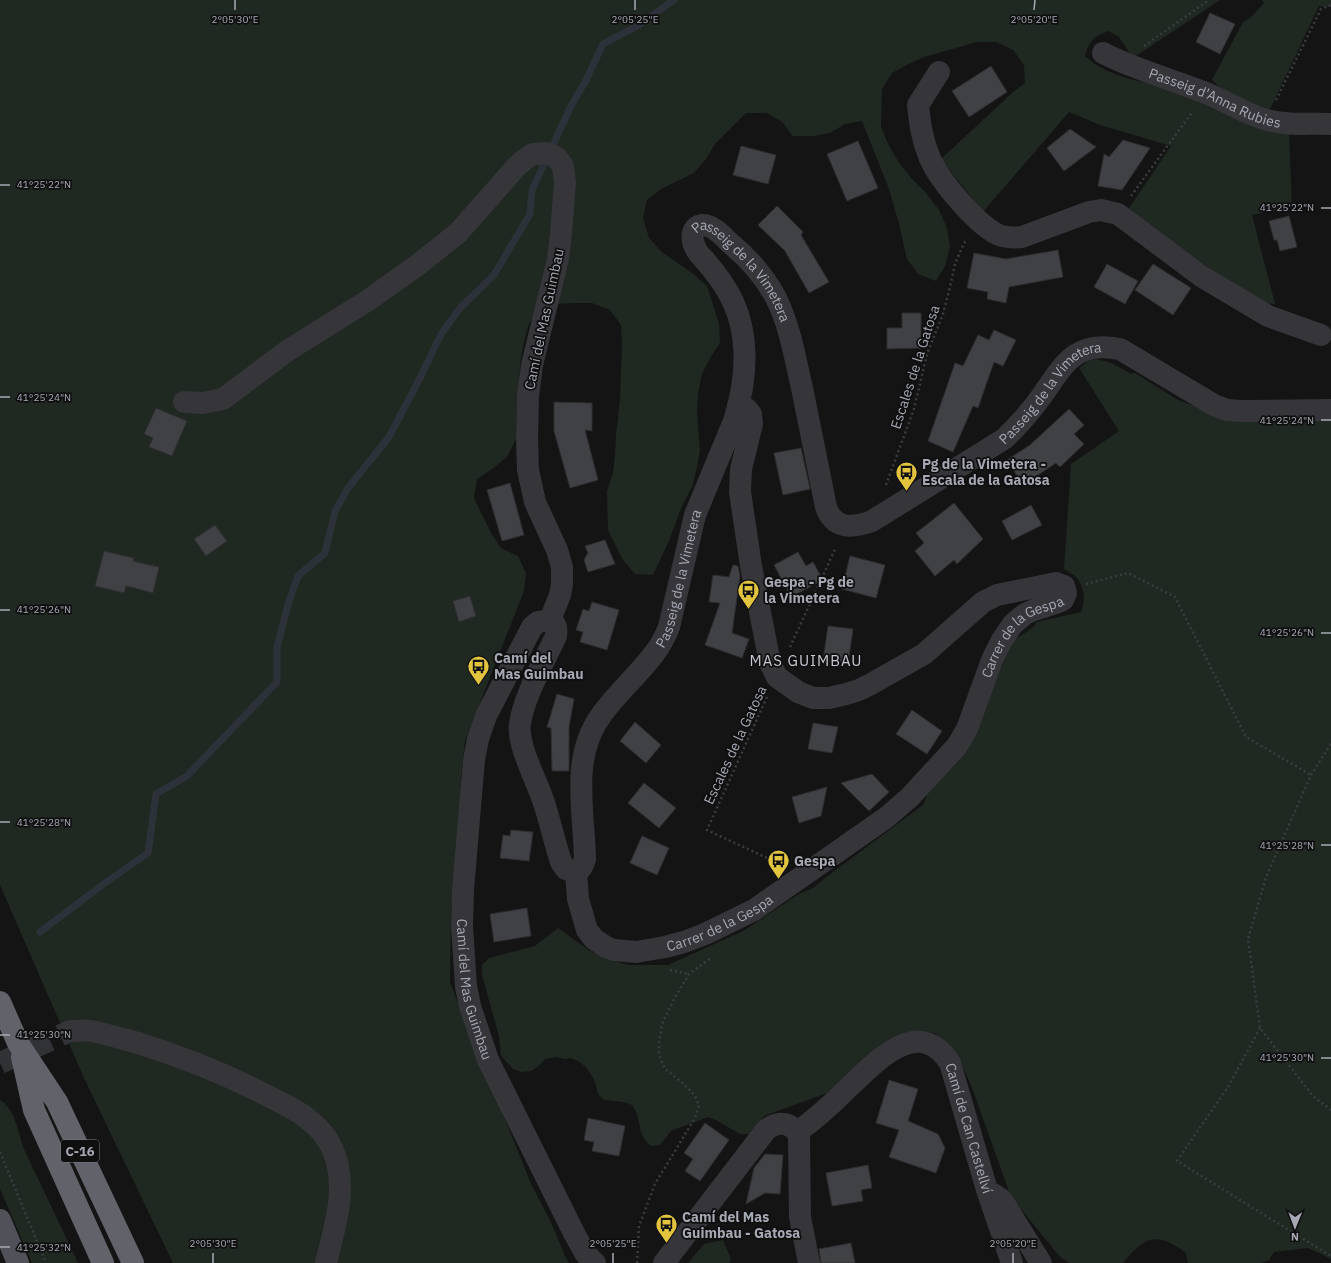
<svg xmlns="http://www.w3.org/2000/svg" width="1331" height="1263" font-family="'IBM Plex Sans',sans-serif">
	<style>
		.green { fill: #202822 }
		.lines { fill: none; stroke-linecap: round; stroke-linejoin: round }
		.stream { stroke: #2d323a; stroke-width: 7 }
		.building { fill: #404145; stroke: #2e2e31 }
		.minor-tunnel { stroke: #313235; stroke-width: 22; stroke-dasharray: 22 11; stroke-linecap: butt }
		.path { stroke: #3b3c41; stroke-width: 2.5; stroke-dasharray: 2 3; stroke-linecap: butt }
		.minor { stroke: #35353a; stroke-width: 22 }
		.major { stroke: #515259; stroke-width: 22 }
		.highway { stroke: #61626a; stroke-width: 22 }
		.ticks { fill: none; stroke: #a6a9b4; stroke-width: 1.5 }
		.labels { text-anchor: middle; stroke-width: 3.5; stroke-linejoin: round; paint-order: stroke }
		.shield { fill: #0f0f10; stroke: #797b83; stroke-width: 1 }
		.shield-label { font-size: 13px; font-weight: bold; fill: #a6a9b4 }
		.street-label { font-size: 14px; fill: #a6a9b4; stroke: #0f0f10 }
		.poi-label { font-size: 14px; font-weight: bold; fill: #a6a9b4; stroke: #0f0f10; text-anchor: start }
		.neighbourhood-label { font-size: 15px; letter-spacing: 1px; fill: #c7c8d1; stroke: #0f0f10 }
		.ticks-label { font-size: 10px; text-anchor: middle; fill: #a6a9b4; stroke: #0f0f10; stroke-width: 3.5; stroke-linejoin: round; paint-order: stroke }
	</style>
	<rect width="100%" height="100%" fill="#141415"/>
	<!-- green -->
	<path class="green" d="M0,0H1220L1133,58L1119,37L1108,31C1093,37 1090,40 1085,56C1109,79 1146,81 1176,91C1214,103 1251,118 1289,132L1292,207L1252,215L1275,304L1264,303L1253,298L1147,225L1129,208L1171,146L1100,125L1069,112L983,212L941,159L1013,92L1025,83L1024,65L1013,50L996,42H977L924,57L907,65L892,73L882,89L881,127L889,146L900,164L912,179L926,193L939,210L947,228L950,246L945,266L936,281L918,274L907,259L899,224L889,189L862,121L845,124L830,133L813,136H793L782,122L767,113H746L715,144L706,159L694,173L661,189L647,200L643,218L649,238L662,252L692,273L707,286L719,324L720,343L710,358L702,374L698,393L697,411L700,450L697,468L692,487L682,506L669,541L653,575L635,574L623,560L608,530L607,491L613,473L615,454L616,436L620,399L622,344L621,325L610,310L592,303H574L555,304L537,311L528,326L523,346L520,365L516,439L507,457L492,469L477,479L474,498L491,533L501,548L518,556L526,573L524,591L465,741L461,778L460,834L451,909L450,983L532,1186L551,1222L565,1256L569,1263H173L84,1078L0,885Z
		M1262,0H1331V7L1319,6L1270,109C1252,104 1225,94 1212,80L1243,22L1250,18L1264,3Z
		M1096,359L1109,362L1132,374L1135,373L1178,400L1210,412L1331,420V1259L1308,1248L1274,1252L1269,1260L1261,1263H1188L1186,1253C1157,1231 1145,1236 1123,1263H1070L1061,1258L1011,1197L971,1085L957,1054L935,1033L915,1032L827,1093L764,1116L749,1134H740L716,1120L708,1117L671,1131L660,1145L651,1146L645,1140L641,1132L637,1114L632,1105L623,1102L604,1100L598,1094L596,1085L592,1076L586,1067L578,1061L570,1058L565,1059L556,1057L545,1059L539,1066L531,1071L521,1072L513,1069L501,1056L499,1036L482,975V965L489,958L535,946L558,928L590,951L620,963L630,965H668L743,931L799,894L813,888L825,878L923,805L927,795L962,751L1014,640L1035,626L1036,622L1081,612C1085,603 1085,590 1079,581C1076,575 1069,572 1064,569L1071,464L1119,431L1079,368L1088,361Z
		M0,1100C15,1109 18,1131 23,1147L78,1263H32L0,1189Z
		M723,1240L731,1259L729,1263H688L704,1244Z"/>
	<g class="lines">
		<!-- stream -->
		<path class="stream" d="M40,932L105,883L148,853L156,794L187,776L277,682V647L289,601L298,576L325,553L335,511L348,488L389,437L420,378L441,334L461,307L494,275L530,214L532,190L570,108L586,80L603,44L639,25L674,0"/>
	</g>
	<!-- building -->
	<path class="building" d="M1210,13L1235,24L1220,54L1196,42Z
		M991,66L1007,92L969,117L952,91Z
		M1070,129L1096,147L1064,171L1047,148Z
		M1123,140L1150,148L1122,190L1098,186L1104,154L1109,157Z
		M858,141L878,188L847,201L827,154Z
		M741,146L776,155L768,184L733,175Z
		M777,206L803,232L801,235L829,282L809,293L785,251L758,225Z
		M1289,216L1297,247L1280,251L1277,240H1274L1269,221Z
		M1058,250L1063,277L1009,287L1006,303L987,299L988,292L967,288L974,253L1006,259Z
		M1107,264L1138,281L1125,304L1094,287Z
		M1153,264L1191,288L1173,315L1135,290Z
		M902,313H921V348L887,349V328H902Z
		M994,330L1016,340L1003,366L994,362L978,408L973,406L953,452L928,441L955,363L963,366L978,335L989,340Z
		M554,402L592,403V431L585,430L598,480L570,488L554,431Z
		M156,408L187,421L172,456L149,447L153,438L144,434Z
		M1069,409L1084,425L1074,434L1084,444L1060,467L1056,463L1023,485L1007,460L1030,445Z
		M801,448L810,489L783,495L774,453Z
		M510,483L524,535L502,541L487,490Z
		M954,503L983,539L957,564L954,560L935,576L915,551L924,543L916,533Z
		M1031,505L1042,525L1012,540L1002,521Z
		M215,525L227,541L206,556L194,539Z
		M605,540L615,564L588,572L584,560L588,553L585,546Z
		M104,551L134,558L133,561L159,567L153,593L126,586L124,593L95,586Z
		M798,552L806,566L813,562L823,580L791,597L774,565Z
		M850,556L885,565L876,598L842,589Z
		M733,565L738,566L740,576L732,633L749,639L742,658L705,645L720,603L709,602L713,575L729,577Z
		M470,596L476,616L459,622L453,601Z
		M592,602L619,610L607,650L580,642L583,632L576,630L583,609L589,611Z
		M828,626L853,629L848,664L823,661Z
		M557,694L574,699L569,727V771H552L551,728L547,727Z
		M912,710L942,731L927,754L896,734Z
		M635,722L661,745L646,763L620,741Z
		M813,723L838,727L832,753L808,749Z
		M872,774L889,792L869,811L841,783Z
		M644,783L676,808L659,828L628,803Z
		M827,787L821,816L799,823L792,797Z
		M511,830L533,832L529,861L500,858L503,835L510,836Z
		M642,836L669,848L657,875L630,863Z
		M527,908L531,936L494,942L490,914Z
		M889,1080L918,1089L908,1121L938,1134L945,1148L936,1173L889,1157L899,1130L876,1123Z
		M588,1118L625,1126L619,1156L592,1151L594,1142L584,1140Z
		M705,1123L729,1140L700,1181L685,1171L693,1159L684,1153Z
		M765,1154L783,1155L780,1194L765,1193L746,1204L754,1168Z
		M868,1165L872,1188L861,1190L863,1201L832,1206L826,1173Z
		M851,1243L855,1263H821L819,1249Z"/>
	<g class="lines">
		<!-- minor-tunnel -->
		<path class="minor-tunnel" d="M0,1063L70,1031"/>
		<!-- path -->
		<path class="path" d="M1144,46L1209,0
			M1276,100L1321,9L1331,5
			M1131,196L1193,111
			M886,485L914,409L927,354L943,314L950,287L955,264L964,243L967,240
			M1086,584L1128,573L1175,597L1246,737L1311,775
			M790,647L836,547
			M767,697L707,830L780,864
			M1331,744L1311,775L1266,877L1248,939L1260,1028L1313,1096L1331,1110
			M670,970L689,974
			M1260,1028L1228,1087L1177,1161L1331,1256
			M0,1152L46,1263
			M637,1263L639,1226L655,1184L695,1118L699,1105L695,1096L684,1084L665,1069L659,1055V1043L662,1024L674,999L689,974L712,957"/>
		<!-- minor -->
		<g class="minor">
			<path id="s1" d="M1103,53C1136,70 1171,79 1206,93C1226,101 1245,114 1267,120C1287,126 1310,123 1331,124"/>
			<path d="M939,72L918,105C920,124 922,139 929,156C938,179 974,221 995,233C1003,238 1012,238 1022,237L1089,212L1101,210L1118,214L1201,276L1268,316L1321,335"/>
			<path d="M184,402L203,403L223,399L287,351L367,301L415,267L458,233L517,166L528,157L533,154L546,153L552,155L557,158L563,166L565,183L561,233L558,259L532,365L528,396L527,439L528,470L535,502L557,550L562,567V584L560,595L550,620"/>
			<path id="s2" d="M550,620C556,623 557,629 556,636C545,660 523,698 520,724C517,745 536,779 543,800C550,820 554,841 561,862L566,869L576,873C582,869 583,865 585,859C584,809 570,757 602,714C618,692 638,675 654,654C660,646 665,637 669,627L695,515L734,421C747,380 751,332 728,292C722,282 715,272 707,263C703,258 698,254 696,249C691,240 690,226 703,225C713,225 723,236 730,243C748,258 765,277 776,298C790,326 795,358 802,388C810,428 818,467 826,507C834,530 853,528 872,521L1004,439C1018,426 1030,412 1041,397C1064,365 1074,340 1120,349L1214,405L1227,410L1243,411L1331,410"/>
			<path id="s3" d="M550,620L538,622L532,627L486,716L478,739L474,760L463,890L462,927L466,986L470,1006L488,1060L574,1233L585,1253L595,1263"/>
			<path id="s4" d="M576,873L578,899L587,930L594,939L606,947L614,950L636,952L665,947L684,942L705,934L754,910L887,817L910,797L957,746L967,729L992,660L1002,640L1013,624L1025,614L1034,610L1059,602L1063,600L1066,593L1064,586L1056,583L997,595L983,602L924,654L871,684L859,690L846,694L829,698H813L798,692L777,677L770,663L751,566L740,492L741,469L752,424L751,414L747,409L738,406"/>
			<path d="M70,1031C77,1031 85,1030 91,1031C107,1034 123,1039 138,1043C183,1057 228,1075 270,1097C283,1104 298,1110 309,1120C318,1127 327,1137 332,1148C349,1186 335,1225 326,1263"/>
			<path id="s5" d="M797,1132C816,1119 830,1106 846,1090C874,1064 918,1013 950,1063L987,1190L1012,1263"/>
			<path d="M993,1194L1002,1200L1041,1263"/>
			<path d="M664,1263L766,1130C778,1120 792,1122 799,1136L800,1217L809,1263"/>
		</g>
		<!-- major -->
		<path class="major" d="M0,1220L18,1263"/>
		<!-- highway -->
		<path class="highway" d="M0,1002L18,1043L57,1102L133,1263
			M22,1057L34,1110L103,1263"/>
	</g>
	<!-- ticks -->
	<path class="ticks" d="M235,10V0M635,10V0M1034,10L1035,0M0,185H10M1321,208H1331M0,397H10M1321,420H1331M0,610H10M1321,633H1331M0,822H10M1321,845H1331M0,1035H10M1321,1058H1331M0,1247H10M213,1263V1253M613,1263V1253M1013,1263V1253"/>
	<!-- icons -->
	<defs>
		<symbol id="bus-pin" viewBox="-11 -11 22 30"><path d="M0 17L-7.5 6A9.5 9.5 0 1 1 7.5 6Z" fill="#e2c43f" stroke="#0f0f10"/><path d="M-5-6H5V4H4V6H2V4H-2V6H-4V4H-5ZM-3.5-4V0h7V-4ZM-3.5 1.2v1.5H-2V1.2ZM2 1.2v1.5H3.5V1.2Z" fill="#111"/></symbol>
	</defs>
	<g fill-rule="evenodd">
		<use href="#bus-pin" x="894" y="460" width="25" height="34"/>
		<use href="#bus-pin" x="736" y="578" width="25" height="34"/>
		<use href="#bus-pin" x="466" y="654" width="25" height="34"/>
		<use href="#bus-pin" x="766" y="848" width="25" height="34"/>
		<use href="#bus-pin" x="654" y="1212" width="25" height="34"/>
	</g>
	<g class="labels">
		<!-- shield labels -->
		<rect class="shield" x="61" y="1140" width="38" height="22" rx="3"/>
		<g class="shield-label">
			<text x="80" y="1156">C-16</text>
		</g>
		<!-- street labels -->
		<g class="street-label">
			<text dy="5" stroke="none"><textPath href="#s1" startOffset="121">Passeig d'Anna Rubies</textPath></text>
			<text dy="5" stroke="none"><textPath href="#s2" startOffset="1048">Passeig de la Vimetera</textPath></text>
			<text transform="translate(544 319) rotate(-78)" y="5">Camí del Mas Guimbau</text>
			<text transform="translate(915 367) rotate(-72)" y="5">Escales de la Gatosa</text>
			<text dy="5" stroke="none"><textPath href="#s2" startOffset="1587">Passeig de la Vimetera</textPath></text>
			<text dy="5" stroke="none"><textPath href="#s2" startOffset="604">Passeig de la Vimetera</textPath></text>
			<text dy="5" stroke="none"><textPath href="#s4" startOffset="636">Carrer de la Gespa</textPath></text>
			<text transform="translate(735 745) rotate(-65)" y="5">Escales de la Gatosa</text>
			<text dy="5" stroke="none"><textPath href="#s4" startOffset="204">Carrer de la Gespa</textPath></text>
			<text dy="5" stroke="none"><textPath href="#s3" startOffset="397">Camí del Mas Guimbau</textPath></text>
			<text dy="5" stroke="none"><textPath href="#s5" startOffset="261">Camí de Can Castellví</textPath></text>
		</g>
		<!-- poi labels -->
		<g class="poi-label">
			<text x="922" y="469">Pg de la Vimetera -<tspan x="922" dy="16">Escala de la Gatosa</tspan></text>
			<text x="764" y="587">Gespa - Pg de<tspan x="764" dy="16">la Vimetera</tspan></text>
			<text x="494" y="663">Camí del<tspan x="494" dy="16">Mas Guimbau</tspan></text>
			<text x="794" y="866">Gespa</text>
			<text x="682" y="1222">Camí del Mas<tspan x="682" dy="16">Guimbau - Gatosa</tspan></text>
		</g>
		<!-- neighbourhood labels -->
		<g class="neighbourhood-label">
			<text x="806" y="666">MAS GUIMBAU</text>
		</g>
	</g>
	<g class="ticks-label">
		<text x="235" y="23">2°05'30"E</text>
		<text x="635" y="23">2°05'25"E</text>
		<text x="1034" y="23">2°05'20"E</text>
		<text x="44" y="188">41°25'22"N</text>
		<text x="1287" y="211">41°25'22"N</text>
		<text x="44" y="401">41°25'24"N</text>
		<text x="1287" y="424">41°25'24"N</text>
		<text x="44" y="613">41°25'26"N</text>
		<text x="1287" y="636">41°25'26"N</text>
		<text x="44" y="826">41°25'28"N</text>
		<text x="1287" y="849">41°25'28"N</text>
		<text x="44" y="1038">41°25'30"N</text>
		<text x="1287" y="1061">41°25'30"N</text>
		<text x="213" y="1247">2°05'30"E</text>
		<text x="613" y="1247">2°05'25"E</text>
		<text x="1013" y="1247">2°05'20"E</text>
		<text x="44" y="1251">41°25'32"N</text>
	</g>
	<!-- north arrow -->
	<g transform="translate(1295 1227) rotate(181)" stroke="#0f0f10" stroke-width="3" paint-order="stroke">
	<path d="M0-3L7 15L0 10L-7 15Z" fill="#a6a9b4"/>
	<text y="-6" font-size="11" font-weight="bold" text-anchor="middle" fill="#a6a9b4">N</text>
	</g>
</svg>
